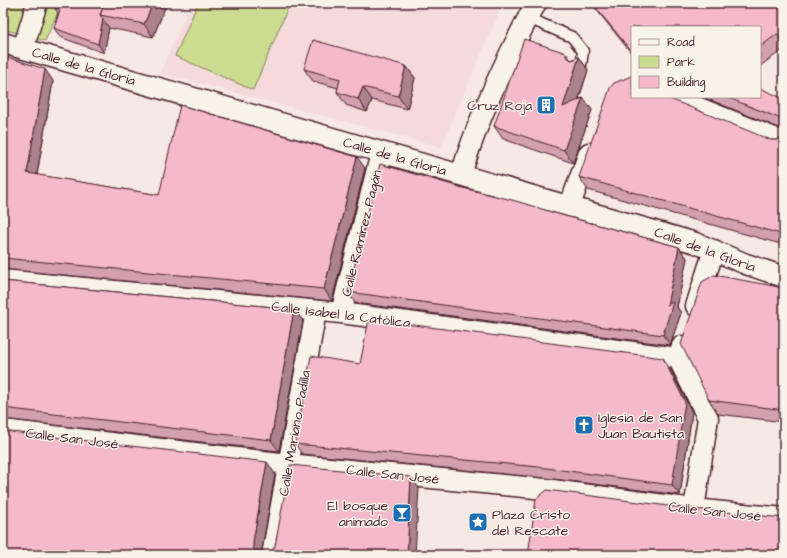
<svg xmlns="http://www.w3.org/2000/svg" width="787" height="558" font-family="'Architects Daughter',sans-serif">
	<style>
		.built { fill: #f5dadb }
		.green { fill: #cbdc91; stroke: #8a7e5e }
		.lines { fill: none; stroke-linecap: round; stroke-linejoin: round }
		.lane-casing { stroke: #4a1f2b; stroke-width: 13 }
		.street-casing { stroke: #4a1f2b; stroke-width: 23 }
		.lane { stroke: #f7f3e8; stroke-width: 10 }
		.street { stroke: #f7f3e8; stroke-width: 20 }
		.wall { fill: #d2a0af; stroke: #4a1f2b }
		.shaded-wall { fill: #ab828e; stroke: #4a1f2b }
		.building { fill: #f4bacb; stroke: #4a1f2b }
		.labels { text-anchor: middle; stroke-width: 3; stroke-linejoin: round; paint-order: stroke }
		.street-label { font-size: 14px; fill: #4a1f2b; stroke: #f7f3e8 }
		.poi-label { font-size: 14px; fill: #4a1f2b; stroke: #f7f3e8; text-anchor: end }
	</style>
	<rect width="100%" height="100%" fill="#f6e8e2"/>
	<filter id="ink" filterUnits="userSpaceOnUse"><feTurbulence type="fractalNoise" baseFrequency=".025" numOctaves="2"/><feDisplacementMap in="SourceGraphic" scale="8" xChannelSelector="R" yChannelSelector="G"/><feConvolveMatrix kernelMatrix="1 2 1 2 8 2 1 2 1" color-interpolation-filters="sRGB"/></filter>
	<g filter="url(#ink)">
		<!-- built -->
		<path class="built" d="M191,3H503L441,147L160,73Z"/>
		<!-- green -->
		<path class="green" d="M3,3H62L45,41L3,29Z
			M198,3H290L253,90L175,56Z"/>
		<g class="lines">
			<defs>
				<path id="lane" d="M528,18L572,37L583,51L581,66"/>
				<path id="street" d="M3,43L696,243L746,264L784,277
					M23,49L37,3
					M672,97L784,142
					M461,175C479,115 506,58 536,3
					M570,205L589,153
					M3,280L341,313L678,358
					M696,306L714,250
					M341,313L381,153
					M682,346L678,358L708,418L694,509
					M3,430L288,464L545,489L694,509L784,518
					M272,555L316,311"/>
			</defs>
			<!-- lane casing -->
			<use href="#lane" class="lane-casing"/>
			<!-- street casing -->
			<use href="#street" class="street-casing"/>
			<!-- lane -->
			<use href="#lane" class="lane"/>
			<!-- street -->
			<use href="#street" class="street"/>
		</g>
		<!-- wall -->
		<path class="wall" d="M167,3L153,37L109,28L104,53L60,37L54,28L58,13L54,7Z
			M591,3H784V49L760,66V27H632V54Z
			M566,53L571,60L579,57L588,70L579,99L583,98L592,110L573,163L503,139L494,126Z
			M3,56L53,81L37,175L159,195L365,168L332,301L3,269Z
			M406,66L415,78L407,109L372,100L367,112L346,105L337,92L338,88L313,81L304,69Z
			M632,97L771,140H776L782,138L784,135V245L588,190L579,177Z
			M703,97H760L784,99V130Z
			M463,188L679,247L687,258L677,307L681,313L670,345L355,303L348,292Z
			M3,281L294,309L303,321L279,451L3,419Z
			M784,288V422L718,414L709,400Z
			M360,364L670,369L692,412L680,495L546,478L302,454L295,444Z"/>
		<!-- shaded-wall -->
		<path class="shaded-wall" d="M153,3H167L153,37L144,24Z
			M103,19L109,28L104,53L98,44Z
			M579,57L588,70L572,119L563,107Z
			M406,66L415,78L407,109L398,96Z
			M45,69L53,81L35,185L27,173Z
			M363,87L372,100L367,112L358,99Z
			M583,98L592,110L573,163L564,150Z
			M357,157L365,168L332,301L324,289Z
			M679,247L687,258L677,307L681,313L670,345L663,335L667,305Z
			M294,309L303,321L279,451L271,440Z
			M663,358L670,369L692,412L680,495L672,485Z
			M267,462L275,474L261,555H258L253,548V542Z
			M411,477L419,488L415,555H407Z"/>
		<!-- building -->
		<path class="building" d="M56,3H105L100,15L103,19L98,44L54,28L60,10L54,7Z
			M105,3H153L144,24L100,15Z
			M592,3H784V42L777,34L760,47V27H632V52Z
			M524,39L566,53V56L571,60L575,59L577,57H579L563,107L583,98L564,150L494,126Z
			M313,40L406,66L398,96L363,87L358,99L337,92L340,79L304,69Z
			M3,56L45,69L27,173L159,195L180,105L357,157L324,289L3,258Z
			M632,75V97H665L771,140H776L782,138L784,135V235L579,177L610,88L614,83L629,77Z
			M760,88L784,99V122L779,118L726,97H760Z
			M380,164L463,188L516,201L558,214L679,247L667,305L673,302L663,335L348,292Z
			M714,275L784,288V410L709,400L681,344L702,282Z
			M3,281L294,309L271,440L3,408Z
			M369,319L663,358L685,402L672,485L539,467L295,444L311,356L360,364Z
			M3,431L267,462L253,542V548L256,552L262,555L268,554L272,551L275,546L290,465L411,477L407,555H3Z
			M547,490L684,508L784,518V555H528L536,499Z"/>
	</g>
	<!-- icons -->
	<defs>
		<symbol id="building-square" viewBox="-11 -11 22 22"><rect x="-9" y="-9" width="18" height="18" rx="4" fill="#1f6fb2" stroke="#f7f3e8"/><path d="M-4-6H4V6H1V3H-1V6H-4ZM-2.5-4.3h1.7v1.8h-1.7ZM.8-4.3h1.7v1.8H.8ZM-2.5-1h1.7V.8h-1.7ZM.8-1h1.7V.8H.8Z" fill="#fff"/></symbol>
		<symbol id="church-square" viewBox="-11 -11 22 22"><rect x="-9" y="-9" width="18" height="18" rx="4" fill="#1f6fb2" stroke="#f7f3e8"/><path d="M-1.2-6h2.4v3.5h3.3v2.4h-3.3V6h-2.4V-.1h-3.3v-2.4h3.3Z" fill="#fff"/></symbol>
		<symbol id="bar-square" viewBox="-11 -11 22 22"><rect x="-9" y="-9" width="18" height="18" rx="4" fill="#1f6fb2" stroke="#f7f3e8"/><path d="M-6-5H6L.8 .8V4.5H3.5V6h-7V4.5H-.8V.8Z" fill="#fff"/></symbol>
		<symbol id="sight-square" viewBox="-11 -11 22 22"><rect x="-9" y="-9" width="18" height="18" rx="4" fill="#1f6fb2" stroke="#f7f3e8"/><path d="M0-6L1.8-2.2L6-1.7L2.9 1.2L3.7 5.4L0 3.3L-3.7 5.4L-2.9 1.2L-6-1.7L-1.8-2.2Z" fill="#fff"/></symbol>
	</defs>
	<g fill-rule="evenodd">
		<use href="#building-square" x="535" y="94" width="22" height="22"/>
		<use href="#church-square" x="573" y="414" width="22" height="22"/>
		<use href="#bar-square" x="391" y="502" width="22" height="22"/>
		<use href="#sight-square" x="467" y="511" width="22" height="22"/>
	</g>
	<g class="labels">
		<!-- street labels -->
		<g class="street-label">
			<text transform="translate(84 66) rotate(16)" y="5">Calle de la Gloria</text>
			<text transform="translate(395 156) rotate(16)" y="5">Calle de la Gloria</text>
			<text transform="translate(361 233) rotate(-76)" y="5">Calle Ramírez Pagán</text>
			<text transform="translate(705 249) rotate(20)" y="5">Calle de la Gloria</text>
			<text transform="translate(341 314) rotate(7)" y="5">Calle Isabel la Católica</text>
			<text transform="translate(294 433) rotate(-80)" y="5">Calle Mariano Padilla</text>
			<text transform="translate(72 438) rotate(7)" y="5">Calle San José</text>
			<text transform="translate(393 474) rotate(6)" y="5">Calle San José</text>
			<text transform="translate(715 511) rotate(6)" y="5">Calle San José</text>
		</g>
		<!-- poi labels -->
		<g class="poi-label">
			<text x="532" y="110">Cruz Roja</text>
			<text x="598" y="422" text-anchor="start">Iglesia de San<tspan x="598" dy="16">Juan Bautista</tspan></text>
			<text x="388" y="510">El bosque<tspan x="388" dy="16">animado</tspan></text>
			<text x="492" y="519" text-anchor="start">Plaza Cristo<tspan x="492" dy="16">del Rescate</tspan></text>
		</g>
	</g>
	<!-- margin -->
	<rect width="787" height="558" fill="none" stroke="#f7f3e8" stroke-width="16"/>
	<rect x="8" y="8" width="771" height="542" fill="none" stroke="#4a1f2b" stroke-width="1.5" filter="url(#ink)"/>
	<!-- legend -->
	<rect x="631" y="26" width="130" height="72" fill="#f7f3e8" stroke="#b29e9c"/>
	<rect x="639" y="39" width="20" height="6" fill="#f7f3e8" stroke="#b29e9c"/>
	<text x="667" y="46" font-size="12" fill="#4a1f2b">Road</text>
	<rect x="639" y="56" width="20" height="12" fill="#cbdc91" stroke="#b29e9c"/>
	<text x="667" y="66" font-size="12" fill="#4a1f2b">Park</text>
	<rect x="639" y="76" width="20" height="12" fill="#f4bacb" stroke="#b29e9c"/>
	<text x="667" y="86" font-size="12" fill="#4a1f2b">Building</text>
</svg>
